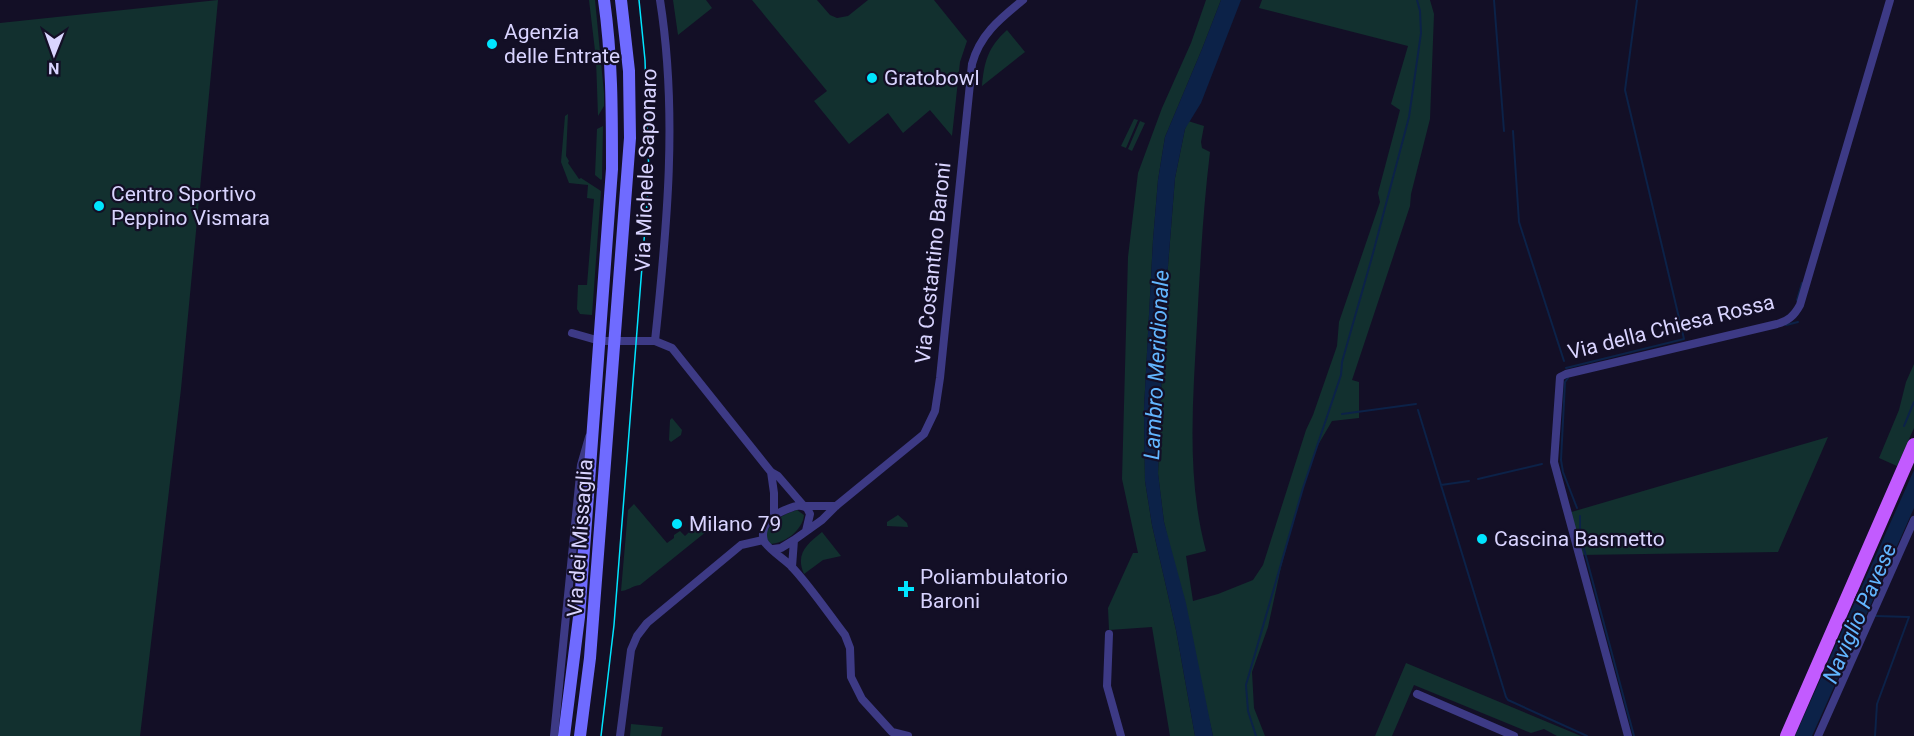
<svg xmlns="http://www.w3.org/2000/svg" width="1914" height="736" font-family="Roboto,sans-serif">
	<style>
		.green { fill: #12302f }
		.water { fill: #0c2248 }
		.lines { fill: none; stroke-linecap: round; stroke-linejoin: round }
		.stream { stroke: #0c2248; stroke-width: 2 }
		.street { stroke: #3d3a85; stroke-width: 8 }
		.secondary { stroke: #6f6bff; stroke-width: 12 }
		.primary { stroke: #c25bff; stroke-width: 14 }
		.tram { stroke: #00e5ff; stroke-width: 1.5 }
		.poi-dot { fill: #00e5ff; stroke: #130f26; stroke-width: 2 }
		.labels { text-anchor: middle; stroke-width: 4.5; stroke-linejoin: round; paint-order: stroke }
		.poi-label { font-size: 21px; fill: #d9d4ff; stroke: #130f26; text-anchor: start }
		.street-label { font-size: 21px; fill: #d9d4ff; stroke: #130f26 }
		.water-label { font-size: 22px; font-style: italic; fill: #62b6ff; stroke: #130f26 }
	</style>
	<rect width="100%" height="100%" fill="#130f26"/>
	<!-- green -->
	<path class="green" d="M218,0L181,389L140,736H0V23Z
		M589,0H595L604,93V106L598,116L596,59Z
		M673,0H706L712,8L678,35Z
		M752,0H817L830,15L837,18L848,16L868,0H934L967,41L960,62L952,136L930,110L903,133L888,113L849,144L814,101L827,91Z
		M1206,0H1221L1202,49L1165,137L1158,180L1153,240L1144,409L1145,481L1152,525L1176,630L1195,736H1170L1152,627L1109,630L1108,608L1133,553H1138L1122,479L1128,257L1138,173L1162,108L1191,43Z
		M1262,0H1430L1434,14L1430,119L1411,194L1410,206L1352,380L1359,382V418L1332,421L1318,445L1303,488L1281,567L1268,627L1252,672L1254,708L1265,736H1213L1164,522L1158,474L1164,316L1175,178L1185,129L1188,121L1204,126L1201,142L1202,148L1210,152C1203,209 1200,267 1197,324C1193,400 1186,477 1206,551L1186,556L1193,601L1218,594L1253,580L1263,565L1306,430L1313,415L1337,346L1339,322L1380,202L1378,193L1400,110L1391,104L1408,46L1259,8Z
		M1007,30L1025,52L982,86C984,62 988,47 1007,30Z
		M568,114L566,156L569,161L568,163L579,179L581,178L601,191L592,315L580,314L577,309L578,285H587L594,199L587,198L588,185L569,183L561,162L565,116Z
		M1134,119L1138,120L1126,148L1121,146Z
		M1140,121L1145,123L1132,151L1128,149Z
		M603,126L602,179L601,180L595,175L597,129Z
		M1914,364V428L1897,466L1879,458L1899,410L1906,382Z
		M672,418L682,430L681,435L671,442L669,440L670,420Z
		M1828,437L1778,552L1579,555L1568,513Z
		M634,504L667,543L674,538V535L680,531L685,536C694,528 705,514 717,523L640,585C632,586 627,591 621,591L628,510Z
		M797,510L804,515C803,530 784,544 770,544L765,535C772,521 781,515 797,510Z
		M898,515L907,523L908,527L887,526V522Z
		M822,532L841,556L823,560L804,574C795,554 807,544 822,532Z
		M1406,663L1581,736H1557L1544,729L1531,733L1414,685L1392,736H1375Z
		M631,724L663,727L661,736H630Z"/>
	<!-- water -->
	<path class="water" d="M1221,0H1241L1201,103L1185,129L1175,178L1164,316L1158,473L1164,522L1186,603L1213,736H1195L1176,630L1152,525L1145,481L1144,409L1153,240L1158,180L1165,137L1202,49Z
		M1914,470V508L1812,736H1795Z"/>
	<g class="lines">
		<!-- stream -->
		<path class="stream" d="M1494,0L1504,131
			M1513,131L1519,222L1564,361
			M1797,300L1802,283
			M1786,325L1798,322
			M1566,368L1684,339L1625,90L1637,0
			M1568,378L1565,382L1561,460L1563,472L1577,508
			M1418,410L1441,485L1469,481
			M1342,414L1416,404
			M1904,426L1914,402
			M1478,479L1542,464
			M1441,485L1506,697L1508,700L1587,736
			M1580,516V529L1584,549L1634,736
			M1256,736L1248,711L1246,685L1303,488L1341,375L1342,362L1372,257L1409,117L1421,33L1420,11L1417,0
			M1875,736L1877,704L1909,617L1876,616"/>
		<!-- street -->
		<path class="street" d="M572,333L600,341H655L672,348L771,472L778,476L803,505
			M655,341C667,228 678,113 660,0
			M771,472L774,493V517
			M804,506H836
			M806,531L810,514L807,508C800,503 793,507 785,510C773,515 759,526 764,541C766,547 785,560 791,566C810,586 828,613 845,635L850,648L851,677L862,699L892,732L908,736
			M773,549L781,548L794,540
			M792,567L794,540L822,520L836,506L924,434L935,411L940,378L972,64C980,34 1001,18 1023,0
			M1109,634L1107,686L1121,736
			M1417,694L1514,736
			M554,736L581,465L589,437
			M620,736L631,650L637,636L647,623L741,545L763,540
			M1628,736L1554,462L1560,377L1566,374L1777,324C1788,321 1794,316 1800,305L1890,0
			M1818,736L1914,520"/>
		<!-- secondary -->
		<path class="secondary" d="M564,736L579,617L612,169C612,112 612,56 604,0
			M580,736L590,658L630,138L629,71L621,0"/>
		<!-- primary -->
		<path class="primary" d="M1787,736L1914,445"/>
		<!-- tram -->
		<path class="tram" d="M601,736L614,625L649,177L645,60L639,0"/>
	</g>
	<!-- markers -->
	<g class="poi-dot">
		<circle cx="492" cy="44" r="6"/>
		<circle cx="872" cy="78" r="6"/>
		<circle cx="99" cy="206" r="6"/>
		<circle cx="677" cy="524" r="6"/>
		<circle cx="1482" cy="539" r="6"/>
		<path d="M903 580h6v6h6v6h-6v6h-6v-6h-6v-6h6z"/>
	</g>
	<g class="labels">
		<!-- poi labels -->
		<g class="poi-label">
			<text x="504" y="39">Agenzia<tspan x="504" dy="24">delle Entrate</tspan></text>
			<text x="884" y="85">Gratobowl</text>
			<text x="111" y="201">Centro Sportivo<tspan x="111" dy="24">Peppino Vismara</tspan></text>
			<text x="689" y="531">Milano 79</text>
			<text x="1494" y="546">Cascina Basmetto</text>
			<text x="920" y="584">Poliambulatorio<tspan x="920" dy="24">Baroni</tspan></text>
		</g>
		<!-- street labels -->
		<g class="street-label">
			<text transform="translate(646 170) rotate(-88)" y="7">Via Michele Saponaro</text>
			<text transform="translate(933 263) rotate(-84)" y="7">Via Costantino Baroni</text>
			<text transform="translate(1671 327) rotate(-14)" y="7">Via della Chiesa Rossa</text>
			<text transform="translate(580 538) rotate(-86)" y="7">Via dei Missaglia</text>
		</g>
		<!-- water labels -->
		<g class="water-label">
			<text transform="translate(1156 365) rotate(-87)" y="8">Lambro Meridionale</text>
			<text transform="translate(1859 613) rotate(-66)" y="8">Naviglio Pavese</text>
		</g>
	</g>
	<!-- north arrow -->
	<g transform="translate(54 54) rotate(181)" stroke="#130f26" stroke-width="4.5" paint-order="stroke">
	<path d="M0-4.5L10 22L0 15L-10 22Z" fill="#d9d4ff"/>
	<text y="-9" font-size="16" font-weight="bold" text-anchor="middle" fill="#d9d4ff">N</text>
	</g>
</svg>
